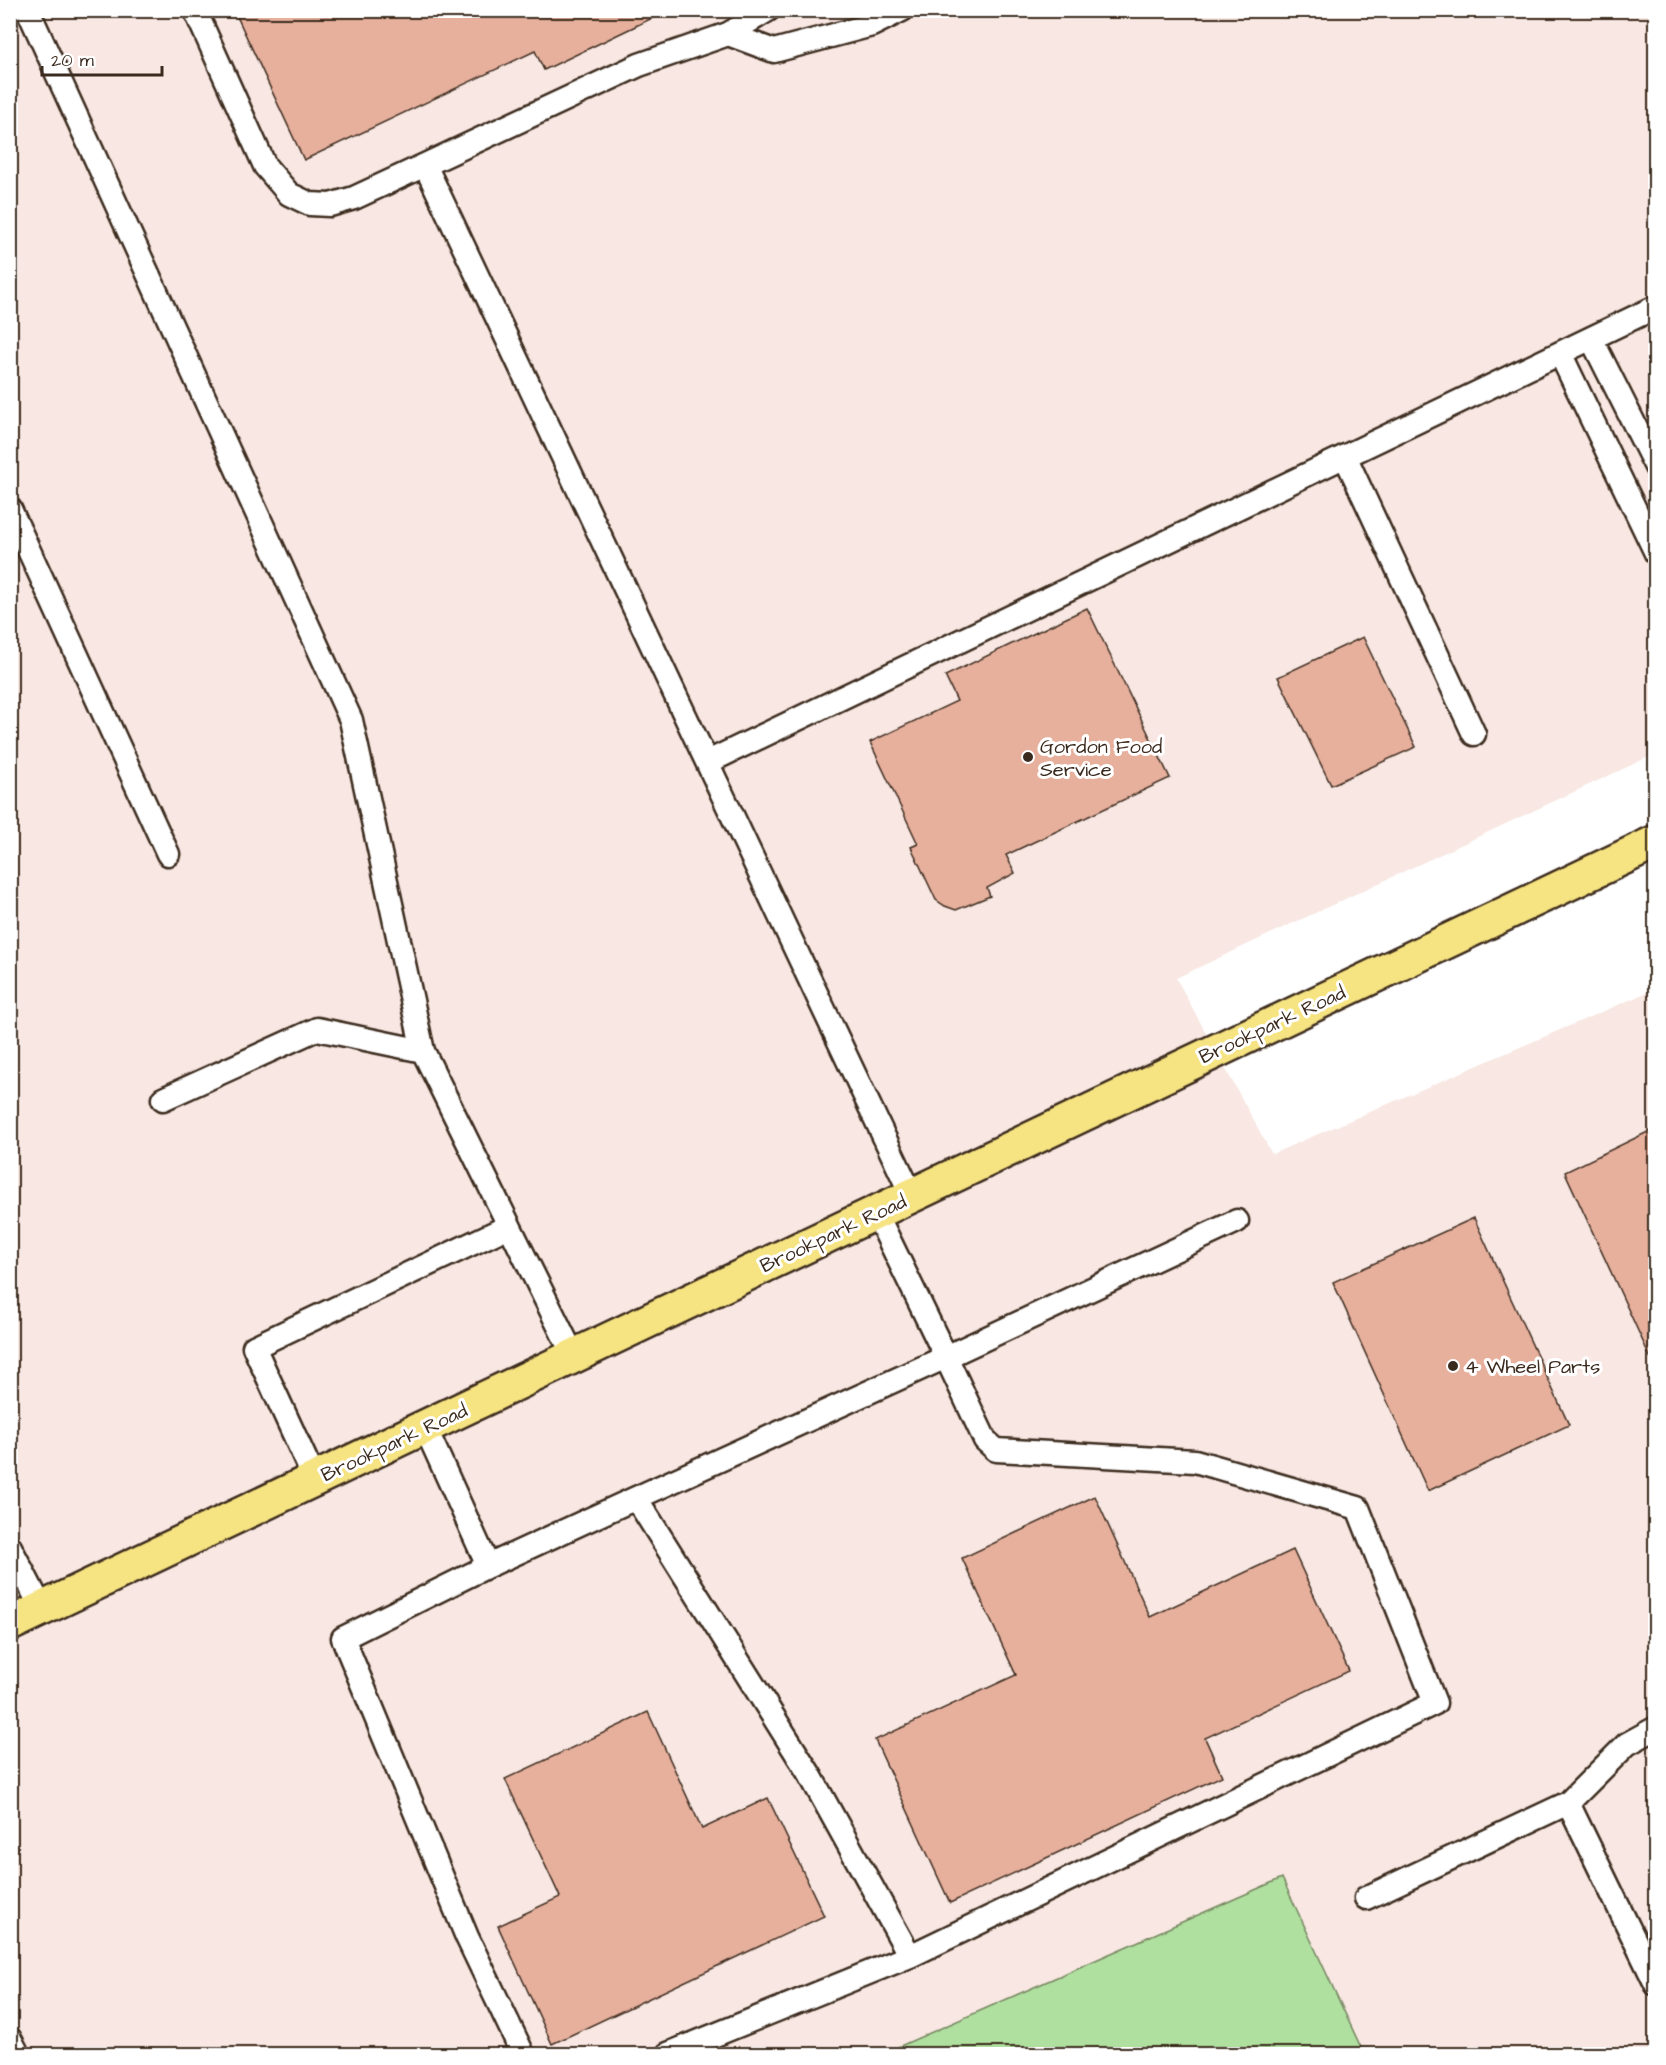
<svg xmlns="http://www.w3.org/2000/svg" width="1666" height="2065" font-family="'Architects Daughter',sans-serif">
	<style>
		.built { fill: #f8e7e2 }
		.green { fill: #afe0a0; stroke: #75855f; stroke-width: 1.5 }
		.building { fill: #e7b09d; stroke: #3b2a1e; stroke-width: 1.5 }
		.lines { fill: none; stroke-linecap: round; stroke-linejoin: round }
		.lane-casing { stroke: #3b2a1e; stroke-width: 27 }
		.primary-casing { stroke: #3b2a1e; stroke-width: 38 }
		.lane { stroke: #fff; stroke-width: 22 }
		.primary { stroke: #f6e381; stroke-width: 33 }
		.poi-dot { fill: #3b2a1e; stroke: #fff; stroke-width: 2 }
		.labels { text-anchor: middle; stroke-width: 6; stroke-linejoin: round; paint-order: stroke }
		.poi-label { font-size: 20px; fill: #3b2a1e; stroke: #fff; text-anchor: start }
		.street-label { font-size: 20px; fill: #3b2a1e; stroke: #fff }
	</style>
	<rect width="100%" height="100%" fill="#fff"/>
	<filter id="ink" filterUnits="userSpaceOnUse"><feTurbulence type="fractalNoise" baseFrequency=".0167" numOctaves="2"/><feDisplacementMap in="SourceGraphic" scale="12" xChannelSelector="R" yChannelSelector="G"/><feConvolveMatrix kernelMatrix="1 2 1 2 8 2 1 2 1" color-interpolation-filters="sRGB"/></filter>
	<g filter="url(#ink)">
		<!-- built -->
		<path class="built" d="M11,11H1655V754L1176,978L1272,1154L1655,989V2054H1364L1282,1878L882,2054H11Z"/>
		<!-- green -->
		<path class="green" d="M1282,1878L1364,2054H882Z"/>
		<!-- building -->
		<path class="building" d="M234,10H669L544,70L535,51L304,160Z
			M1087,608L1170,778L1006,855L1015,873L987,888L990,896L956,910L945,906L936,900L911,847L918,844L870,742L957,701L945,676Z
			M1363,637L1416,747L1331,785L1278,677Z
			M1656,1128V1370L1565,1172Z
			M1474,1218L1569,1425L1428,1491L1333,1282Z
			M1095,1496L1150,1617L1293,1550L1349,1671L1205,1738L1222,1776L950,1903L875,1740L1016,1675L962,1558Z
			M648,1712L702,1829L768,1798L824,1916L552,2044L498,1926L560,1897L505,1779Z"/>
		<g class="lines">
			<defs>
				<path id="lane" d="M28,10L351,720L423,1051L574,1357
					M195,10L265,166L289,194L310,204L330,205L354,198L425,165
					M902,10L872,25L774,51L728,34L639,65L425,165L912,1196
					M728,34L768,10
					M1591,338L1656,467
					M1560,353L1656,553
					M1345,456L1474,734
					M10,509L168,854
					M708,762L1656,307
					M163,1099L317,1029L423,1051
					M425,1427L488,1566
					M315,1480L254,1347L509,1226
					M636,1498L946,1357L876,1213
					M10,1547L42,1609
					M1568,1803L1656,1984
					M1366,1898L1568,1803L1627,1744L1656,1728
					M910,1956L1435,1703L1358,1508L1195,1461L996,1450L985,1440L946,1357L1237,1221
					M10,2039L18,2054
					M523,2054L467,1937L343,1638L488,1566L636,1498L810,1775L910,1956L668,2054"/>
				<path id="primary" d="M10,1624L1656,842"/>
			</defs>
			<!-- lane casing -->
			<use href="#lane" class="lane-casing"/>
			<!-- primary casing -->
			<use href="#primary" class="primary-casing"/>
			<!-- lane -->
			<use href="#lane" class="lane"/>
			<!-- primary -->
			<use href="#primary" class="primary"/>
		</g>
	</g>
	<!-- markers -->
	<g class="poi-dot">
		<circle cx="1028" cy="757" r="6"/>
		<circle cx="1453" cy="1366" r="6"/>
	</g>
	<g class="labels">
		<!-- poi labels -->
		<g class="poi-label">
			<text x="1040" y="753">Gordon Food<tspan x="1040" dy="23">Service</tspan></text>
			<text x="1465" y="1373">4 Wheel Parts</text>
		</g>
		<!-- street labels -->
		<g class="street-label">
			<text transform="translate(1272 1024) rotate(-25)" y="7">Brookpark Road</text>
			<text transform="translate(833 1233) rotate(-25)" y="7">Brookpark Road</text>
			<text transform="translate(394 1442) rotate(-25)" y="7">Brookpark Road</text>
		</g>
	</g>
	<!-- margin -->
	<rect width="1666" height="2065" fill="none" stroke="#fff" stroke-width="36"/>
	<rect x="18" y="18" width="1630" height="2029" fill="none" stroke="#3b2a1e" stroke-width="2" filter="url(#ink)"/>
	<!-- scale -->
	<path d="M42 66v9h120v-9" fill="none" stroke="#3b2a1e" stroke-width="3"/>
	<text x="51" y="66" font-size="18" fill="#3b2a1e" stroke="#ffffff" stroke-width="4.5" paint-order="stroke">20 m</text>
</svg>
